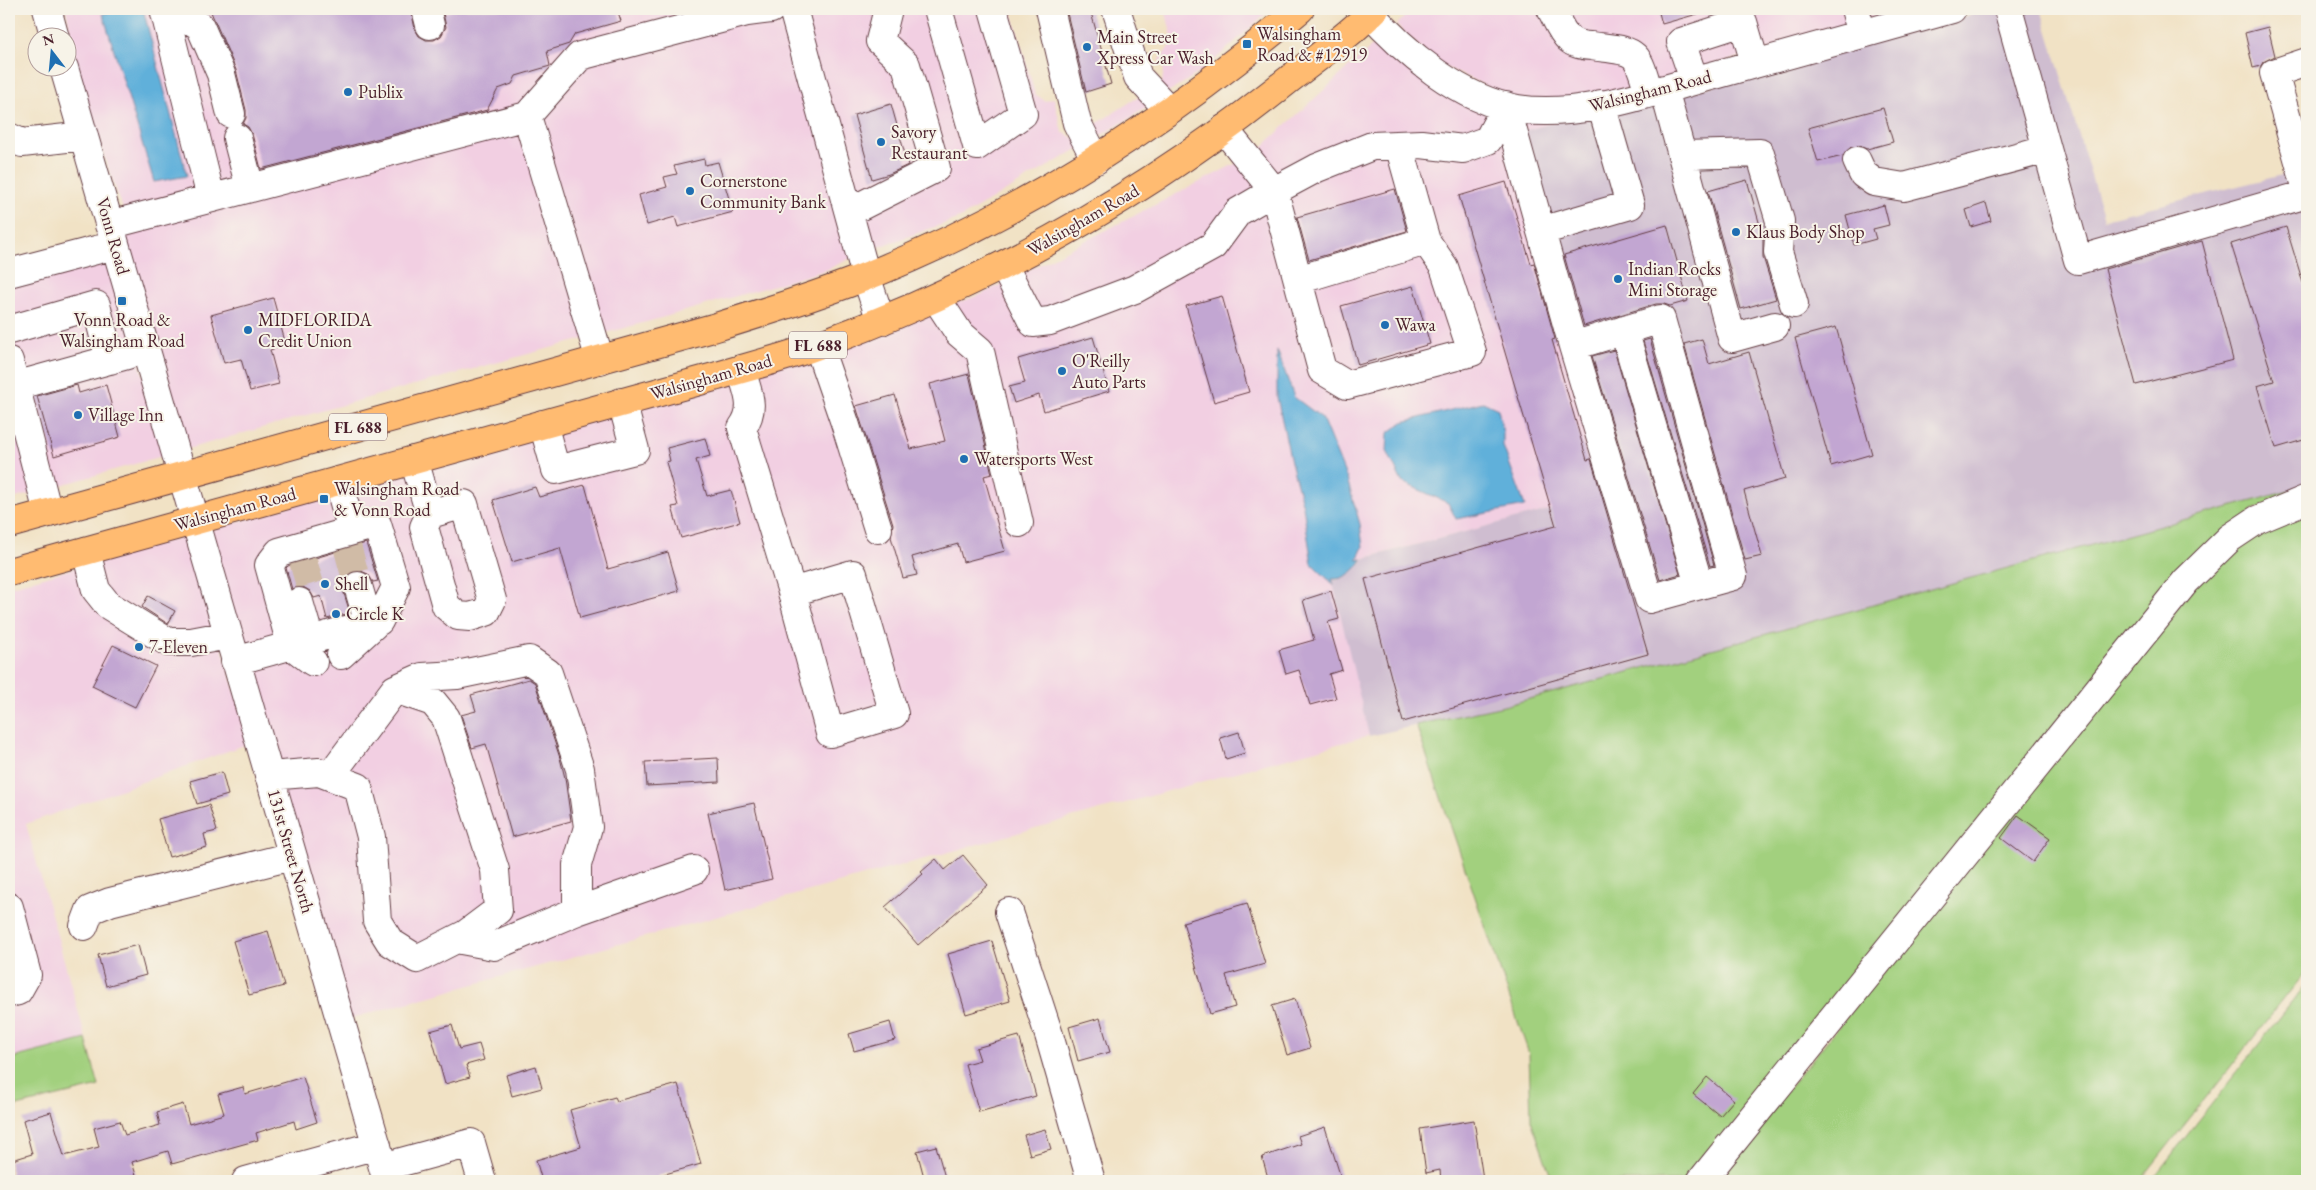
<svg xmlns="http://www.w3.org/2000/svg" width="2316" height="1190" font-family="'EB Garamond',serif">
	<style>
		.built { fill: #f2cfe2; fill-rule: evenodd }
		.industrial { fill: #cfbdd0 }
		.green { fill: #a2d07e; stroke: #767854 }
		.water { fill: #60b0da; stroke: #556882 }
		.building { fill: #c2a6d2 }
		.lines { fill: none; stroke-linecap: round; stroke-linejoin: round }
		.minor-tunnel { stroke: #d0bba6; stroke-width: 28; stroke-dasharray: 28 14; stroke-linecap: butt }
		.minor-casing { stroke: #633c42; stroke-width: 30 }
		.major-casing { stroke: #633c42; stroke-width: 30 }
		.minor { stroke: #fff; stroke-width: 28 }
		.major { stroke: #ffbb71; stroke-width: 28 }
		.poi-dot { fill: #1f6fb2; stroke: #f7f3e8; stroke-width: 2 }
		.labels { text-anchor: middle; stroke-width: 4; stroke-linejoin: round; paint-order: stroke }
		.shield { fill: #f7f3e8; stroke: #7e5f64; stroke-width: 1 }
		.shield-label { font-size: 16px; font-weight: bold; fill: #4a1f2b }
		.poi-label { font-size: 18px; fill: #4a1f2b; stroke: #f7f3e8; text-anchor: start }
		.street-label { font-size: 18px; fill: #4a1f2b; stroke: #f7f3e8 }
	</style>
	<rect width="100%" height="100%" fill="#f7f3e8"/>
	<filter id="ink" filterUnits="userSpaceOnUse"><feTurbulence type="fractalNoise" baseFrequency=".02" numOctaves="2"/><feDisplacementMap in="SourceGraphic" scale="10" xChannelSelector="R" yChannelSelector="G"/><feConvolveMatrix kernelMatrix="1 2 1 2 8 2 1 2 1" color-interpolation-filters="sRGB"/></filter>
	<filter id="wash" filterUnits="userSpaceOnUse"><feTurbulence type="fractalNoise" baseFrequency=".0096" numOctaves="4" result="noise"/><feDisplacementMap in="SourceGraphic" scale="20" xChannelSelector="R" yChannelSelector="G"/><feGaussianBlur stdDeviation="1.12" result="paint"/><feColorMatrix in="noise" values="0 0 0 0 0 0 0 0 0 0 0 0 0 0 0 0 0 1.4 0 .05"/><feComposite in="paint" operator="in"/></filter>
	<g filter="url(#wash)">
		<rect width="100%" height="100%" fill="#f1e2c5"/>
		<!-- built -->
		<path class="built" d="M66,9H119L103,14L187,176L143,9H1011L1035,94L1045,101L1054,98L1062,132L1074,138L1162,82L1164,69L1159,61L1171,44L1172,37L1165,9H1271L1206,68L1127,120L960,218L862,253L826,270L661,318L392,391L184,450L122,237L132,234L79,86Z
			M1413,9H1914L1618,91L1561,101L1519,99L1479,87L1442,67L1396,25Z
			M1382,37L1560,121L1510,135L1611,494L1357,560L1363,547L1360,524L1347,479L1322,418L1294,397L1278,353L1277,397L1291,462L1303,506L1312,564L1334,585L1370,735L349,1019L207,531L922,315L980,295L1254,154ZM1483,402L1498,409L1503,433V446L1508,464L1456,519L1453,509L1403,422Z
			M105,242L166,455L9,500V271Z
			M189,535L250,743L26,824L86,1039L9,1059V587Z"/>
		<!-- industrial -->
		<path class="industrial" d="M1991,9H2041L2104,219L2307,169V486L1504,706L1369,736L1332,579L1337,580L1361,563L1362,559L1610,494L1510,135L1560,121L1623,111Z"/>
		<!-- green -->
		<path class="green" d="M2307,486L2253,510L1689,1181H1562L1550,1174L1531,1120L1529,1054L1416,725L1504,706Z
			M2307,510V970L2140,1181H1714L2193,588L2236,546Z
			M2307,983V1181H2151Z
			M86,1039L99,1086L9,1108V1059Z"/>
		<!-- water -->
		<path class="water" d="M119,9H143L187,176L154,182L103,14Z
			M1277,350L1294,397L1322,418L1347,479L1360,524L1363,547L1357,560L1362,559C1357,570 1344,580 1332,579L1334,585L1312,564L1303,506L1291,462L1277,397Z
			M1483,402L1498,409L1503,433V446L1525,506L1456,519L1448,503L1402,482L1387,451L1388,433L1403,422Z"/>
		<g id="blocks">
			<!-- building -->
			<path class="building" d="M221,9H411L415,29L419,36L426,40H434L441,36L446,27L443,13L460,9H617L621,21L575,34L569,44L547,51L550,66L516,76L512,84L498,89L487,110L261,169L252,134L248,127L243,124L246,118V110L236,70L211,12Z
				M1066,9H1090L1111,84L1086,92Z
				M1658,9H1700L1701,13L1662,24Z
				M2268,27L2275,56L2263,62L2261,66L2253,68L2245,33Z
				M891,104L908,165L889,174L872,179L854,115Z
				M1883,108L1893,142L1867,149L1859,146L1851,147L1843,156L1818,162L1808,128Z
				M704,159L705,165L718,162L733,212L678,227L675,217L647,225L639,195L667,187L664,177L677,174L674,166Z
				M1747,180L1763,236V257L1776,299L1741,309L1708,191Z
				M1506,182L1531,264L1534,263L1555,339L1552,340L1587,460L1591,459L1648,654L1403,722L1365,579L1556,526L1459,196Z
				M1395,189L1407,231L1309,260L1297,217Z
				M1986,203L1991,221L1971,227L1966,210Z
				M1884,205L1889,225L1873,229L1876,239L1854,245L1846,215Z
				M1667,225L1688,301L1670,306L1664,304H1656L1584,326L1564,255Z
				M2286,227L2307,296V439L2276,448L2257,386L2274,381L2231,244Z
				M2202,241L2233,360L2136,385L2105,269Z
				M1413,286L1430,344L1358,365L1341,306Z
				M1222,296L1249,392L1214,402L1186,306Z
				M273,298L286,345L270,350L279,384L250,391L241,359L224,363L211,315Z
				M1836,327L1872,454L1831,466L1795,338Z
				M1093,337L1109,391L1044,411L1039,395L1014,403L1009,387L1025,383L1018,359Z
				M1650,339L1714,565L1710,566L1643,341Z
				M1702,339L1709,364L1749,352L1785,479L1744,491L1762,556L1745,560L1684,344Z
				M1614,350L1680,574L1660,580L1592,356Z
				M969,374L992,474L984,476L1005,551L963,562L958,544L912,557L917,575L903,578L891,537L893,524L856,406L895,395L911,449L945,441L930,384Z
				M77,385L79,393L106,385L120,437L54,456L37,396Z
				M705,438L710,456L696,460L707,496L731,490L740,522L681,538L672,507L678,506L666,462L670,461L667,448Z
				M585,485L608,569L668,552L679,591L580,618L560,548L512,562L493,500L535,487L539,497Z
				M366,543L378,581L373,582L368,574L361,571H353L346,576L343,583V590L350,613L327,619L321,596L314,598L310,591L303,587L292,589L286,568L288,566Z
				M1331,591L1339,619L1328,622L1342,670L1329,674L1336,698L1310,705L1299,670L1286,674L1279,650L1314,640L1303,600Z
				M148,596L175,611L168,624L142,607Z
				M113,645L156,666L135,707L92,686Z
				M529,679L535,683L560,758L565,778L571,821L512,837L486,744L472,748L461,715L476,711L471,695Z
				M1239,732L1245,753L1226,759L1220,738Z
				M718,758L719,782L647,786L645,762Z
				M222,772L228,795L197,804L190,781Z
				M754,803L772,879L725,890L708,813Z
				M209,805L217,831L204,834L207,847L169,857L158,819Z
				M2018,815L2050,838L2033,862L2001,838Z
				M963,855L988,885L918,945L885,907L923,874L921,872L936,859L945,870Z
				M1247,903L1265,964L1226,975L1235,1007L1210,1014L1183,922Z
				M268,931L284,986L249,995L233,941Z
				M992,941L1010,1001L966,1014L948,954Z
				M138,945L146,975L106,986L98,955Z
				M1295,999L1310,1048L1287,1055L1272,1006Z
				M1100,1018L1110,1052L1078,1061L1069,1027Z
				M890,1022L895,1040L854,1051L849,1034Z
				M452,1025L459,1049L479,1044L484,1060L466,1065L470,1077L445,1084L430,1031Z
				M1019,1036L1036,1096L979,1112L965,1064L980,1060L976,1048Z
				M536,1066L542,1088L512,1096L506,1075Z
				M303,1077L317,1122L296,1129L294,1121L256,1133L258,1140L172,1164L168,1151L132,1162L136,1175L115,1181H13L9,1161L32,1154L23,1120L51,1112L64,1156L99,1147L94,1128L120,1121L125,1135L160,1125L157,1112L183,1104L189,1124L224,1114L218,1094L243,1087L245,1094Z
				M1707,1077L1734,1100L1720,1116L1693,1094Z
				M678,1084L701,1164L658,1176L659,1181H584L583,1177L571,1181H542L536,1160L581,1147L570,1110L615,1097L617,1101Z
				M1474,1120L1483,1179L1441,1181L1440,1170L1426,1173L1420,1129Z
				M1325,1127L1342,1181H1269L1262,1157L1301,1144L1298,1136Z
				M1045,1129L1051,1149L1030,1155L1024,1135Z
				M936,1146L946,1181H925L917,1151Z"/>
		</g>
	</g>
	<g filter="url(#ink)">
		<use href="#blocks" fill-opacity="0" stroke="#633c42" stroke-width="1"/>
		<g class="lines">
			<!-- minor-tunnel -->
			<path class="minor-tunnel" d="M347,546L358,586
				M302,558L314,598"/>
			<defs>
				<path id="minor" d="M47,9L55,38
					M164,9L211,198
					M426,9L430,25
					M793,9L866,276L881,321
					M938,9L977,146L1023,114L993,9
					M1050,9L1077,123L1096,160
					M1116,9L1138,77L1169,110
					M1366,9C1403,51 1461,101 1518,109C1582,119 1654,91 1715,75C1794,53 1873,31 1952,9
					M1551,9C1556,18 1561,32 1569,39C1574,44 1584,46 1591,46C1637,52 1636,47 1649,93
					M1855,9L1862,34
					M2008,9L2078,260L2307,194
					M165,14L188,19L200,26L221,74L231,114
					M2307,62L2274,73L2307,190
					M64,68L387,1181
					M1694,80L1681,42L1743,22L1755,63
					M1664,89L1732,338L1775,326
					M1506,106L1573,346L1661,319L1733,576L1649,599L1573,346
					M527,116L600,360
					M1224,129L1274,191L1317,168L1372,146L1421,144L1463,149L1488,140L1506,106
					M9,137L22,143L84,136
					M237,138L250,188
					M1682,155L1760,153L1780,221L1778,252L1794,304
					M1857,161L1863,174L1874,182L1904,187L2047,149
					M849,212L936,168L906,65L880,41L888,9
					M109,225L527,116L580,56L747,12L771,9
					M1541,231L1630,205L1601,104
					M1004,266L1033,323L1050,321L1135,289L1213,246L1238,212L1274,191L1322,370L1347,385L1472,352L1444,267L1426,241L1399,145
					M9,273L115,245
					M1298,280L1426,241
					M936,298L959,333L980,351L1019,523
					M9,330L96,305L110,360
					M1624,330L1699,585
					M818,345L845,423L878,529
					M9,361L48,513
					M741,369C747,392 757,407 742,428L792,592L830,733L894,714L853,574L792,592
					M15,386L127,355
					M543,424L556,470L635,450L622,402
					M414,460L430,514L424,527L446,606L458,616L470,617L486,612L492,600L464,504L430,514
					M86,551L96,590L108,605L168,642H191L228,635
					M358,586L369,624
					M299,602L310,640
					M341,655L374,625
					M235,661L379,621L396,587L377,524L352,531
					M313,662L291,645L269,565L279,552L352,531L338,481
					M269,776L319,772L358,787L371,837L377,921L390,942L417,959L466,934L498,910L495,870L446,718L433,702L395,689
					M330,776L395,689L422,677L457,675L529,660L548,673L580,769L588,827L577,865V911L494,946L456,939
					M9,907L27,975L18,991L9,993
					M577,911L694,870
					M1009,912L1049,1035L1091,1181
					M84,926L90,910L110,902L292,856
					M383,1167L471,1143L482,1181
					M246,1181L377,1145
					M1701,1181L2186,581L2230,538L2257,520L2307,499"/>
				<path id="major" d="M9,524L713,328C762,313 810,298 857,280C1019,217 1168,121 1300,9
					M9,572L714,377C747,367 781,359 813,347C982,286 1136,201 1277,89C1309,63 1347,38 1375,9"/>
			</defs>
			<!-- minor casing -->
			<use href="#minor" class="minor-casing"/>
			<!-- major casing -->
			<use href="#major" class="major-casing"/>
			<!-- minor -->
			<use href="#minor" class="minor"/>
			<!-- major -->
			<use href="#major" class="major"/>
		</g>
	</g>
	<!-- markers -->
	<g class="poi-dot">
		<rect x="1242" y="39" width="10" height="10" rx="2.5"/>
		<circle cx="1087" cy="47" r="5"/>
		<circle cx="348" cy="92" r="5"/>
		<circle cx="881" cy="142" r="5"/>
		<circle cx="690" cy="191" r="5"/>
		<circle cx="1736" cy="232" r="5"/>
		<circle cx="1618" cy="279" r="5"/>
		<rect x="117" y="296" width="10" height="10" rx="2.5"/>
		<circle cx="1385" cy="325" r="5"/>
		<circle cx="248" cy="330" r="5"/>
		<circle cx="1062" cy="371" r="5"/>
		<circle cx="78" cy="415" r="5"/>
		<circle cx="964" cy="459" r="5"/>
		<rect x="319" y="494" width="10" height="10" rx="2.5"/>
		<circle cx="325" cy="584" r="5"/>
		<circle cx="336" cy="614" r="5"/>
		<circle cx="139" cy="647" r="5"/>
	</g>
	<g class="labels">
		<!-- shield labels -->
		<g class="shield">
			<rect x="789" y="331.5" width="58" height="27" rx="4"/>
			<rect x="329" y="413.5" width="58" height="27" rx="4"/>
		</g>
		<g class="shield-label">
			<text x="818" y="351">FL 688</text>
			<text x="358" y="433">FL 688</text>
		</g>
		<!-- poi labels -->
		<g class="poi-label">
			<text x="1257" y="40">Walsingham<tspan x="1257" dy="21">Road &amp; #12919</tspan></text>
			<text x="1097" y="43">Main Street<tspan x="1097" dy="21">Xpress Car Wash</tspan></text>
			<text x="358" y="98">Publix</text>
			<text x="891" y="138">Savory<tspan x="891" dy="21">Restaurant</tspan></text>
			<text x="700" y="187">Cornerstone<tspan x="700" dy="21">Community Bank</tspan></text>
			<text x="1746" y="238">Klaus Body Shop</text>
			<text x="1628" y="275">Indian Rocks<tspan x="1628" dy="21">Mini Storage</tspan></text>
			<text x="122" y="326" text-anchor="middle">Vonn Road &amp;<tspan x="122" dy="21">Walsingham Road</tspan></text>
			<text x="258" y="326">MIDFLORIDA<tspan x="258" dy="21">Credit Union</tspan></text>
			<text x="1395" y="331">Wawa</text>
			<text x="1072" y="367">O'Reilly<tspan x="1072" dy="21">Auto Parts</tspan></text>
			<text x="88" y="421">Village Inn</text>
			<text x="974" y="465">Watersports West</text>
			<text x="334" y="495">Walsingham Road<tspan x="334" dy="21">&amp; Vonn Road</tspan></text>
			<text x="335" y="590">Shell</text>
			<text x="346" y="620">Circle K</text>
			<text x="149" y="653">7-Eleven</text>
		</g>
		<!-- street labels -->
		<g class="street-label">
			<text transform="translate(1650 91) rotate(-14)" y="6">Walsingham Road</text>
			<text transform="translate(1083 220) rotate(-30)" y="6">Walsingham Road</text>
			<text transform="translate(113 236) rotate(74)" y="6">Vonn Road</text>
			<text transform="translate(711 377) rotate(-16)" y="6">Walsingham Road</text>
			<text transform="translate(235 509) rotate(-15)" y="6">Walsingham Road</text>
			<text transform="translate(291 851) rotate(74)" y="6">131st Street North</text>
		</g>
	</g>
	<!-- margin -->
	<rect width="2316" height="1190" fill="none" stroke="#f7f3e8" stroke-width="30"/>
	<!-- north arrow -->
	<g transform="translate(52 52) rotate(344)"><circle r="24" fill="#f7f3e8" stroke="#b29e9c"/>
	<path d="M0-4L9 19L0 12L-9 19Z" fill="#1f6fb2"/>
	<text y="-8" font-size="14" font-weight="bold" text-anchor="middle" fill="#4a1f2b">N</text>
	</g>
</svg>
